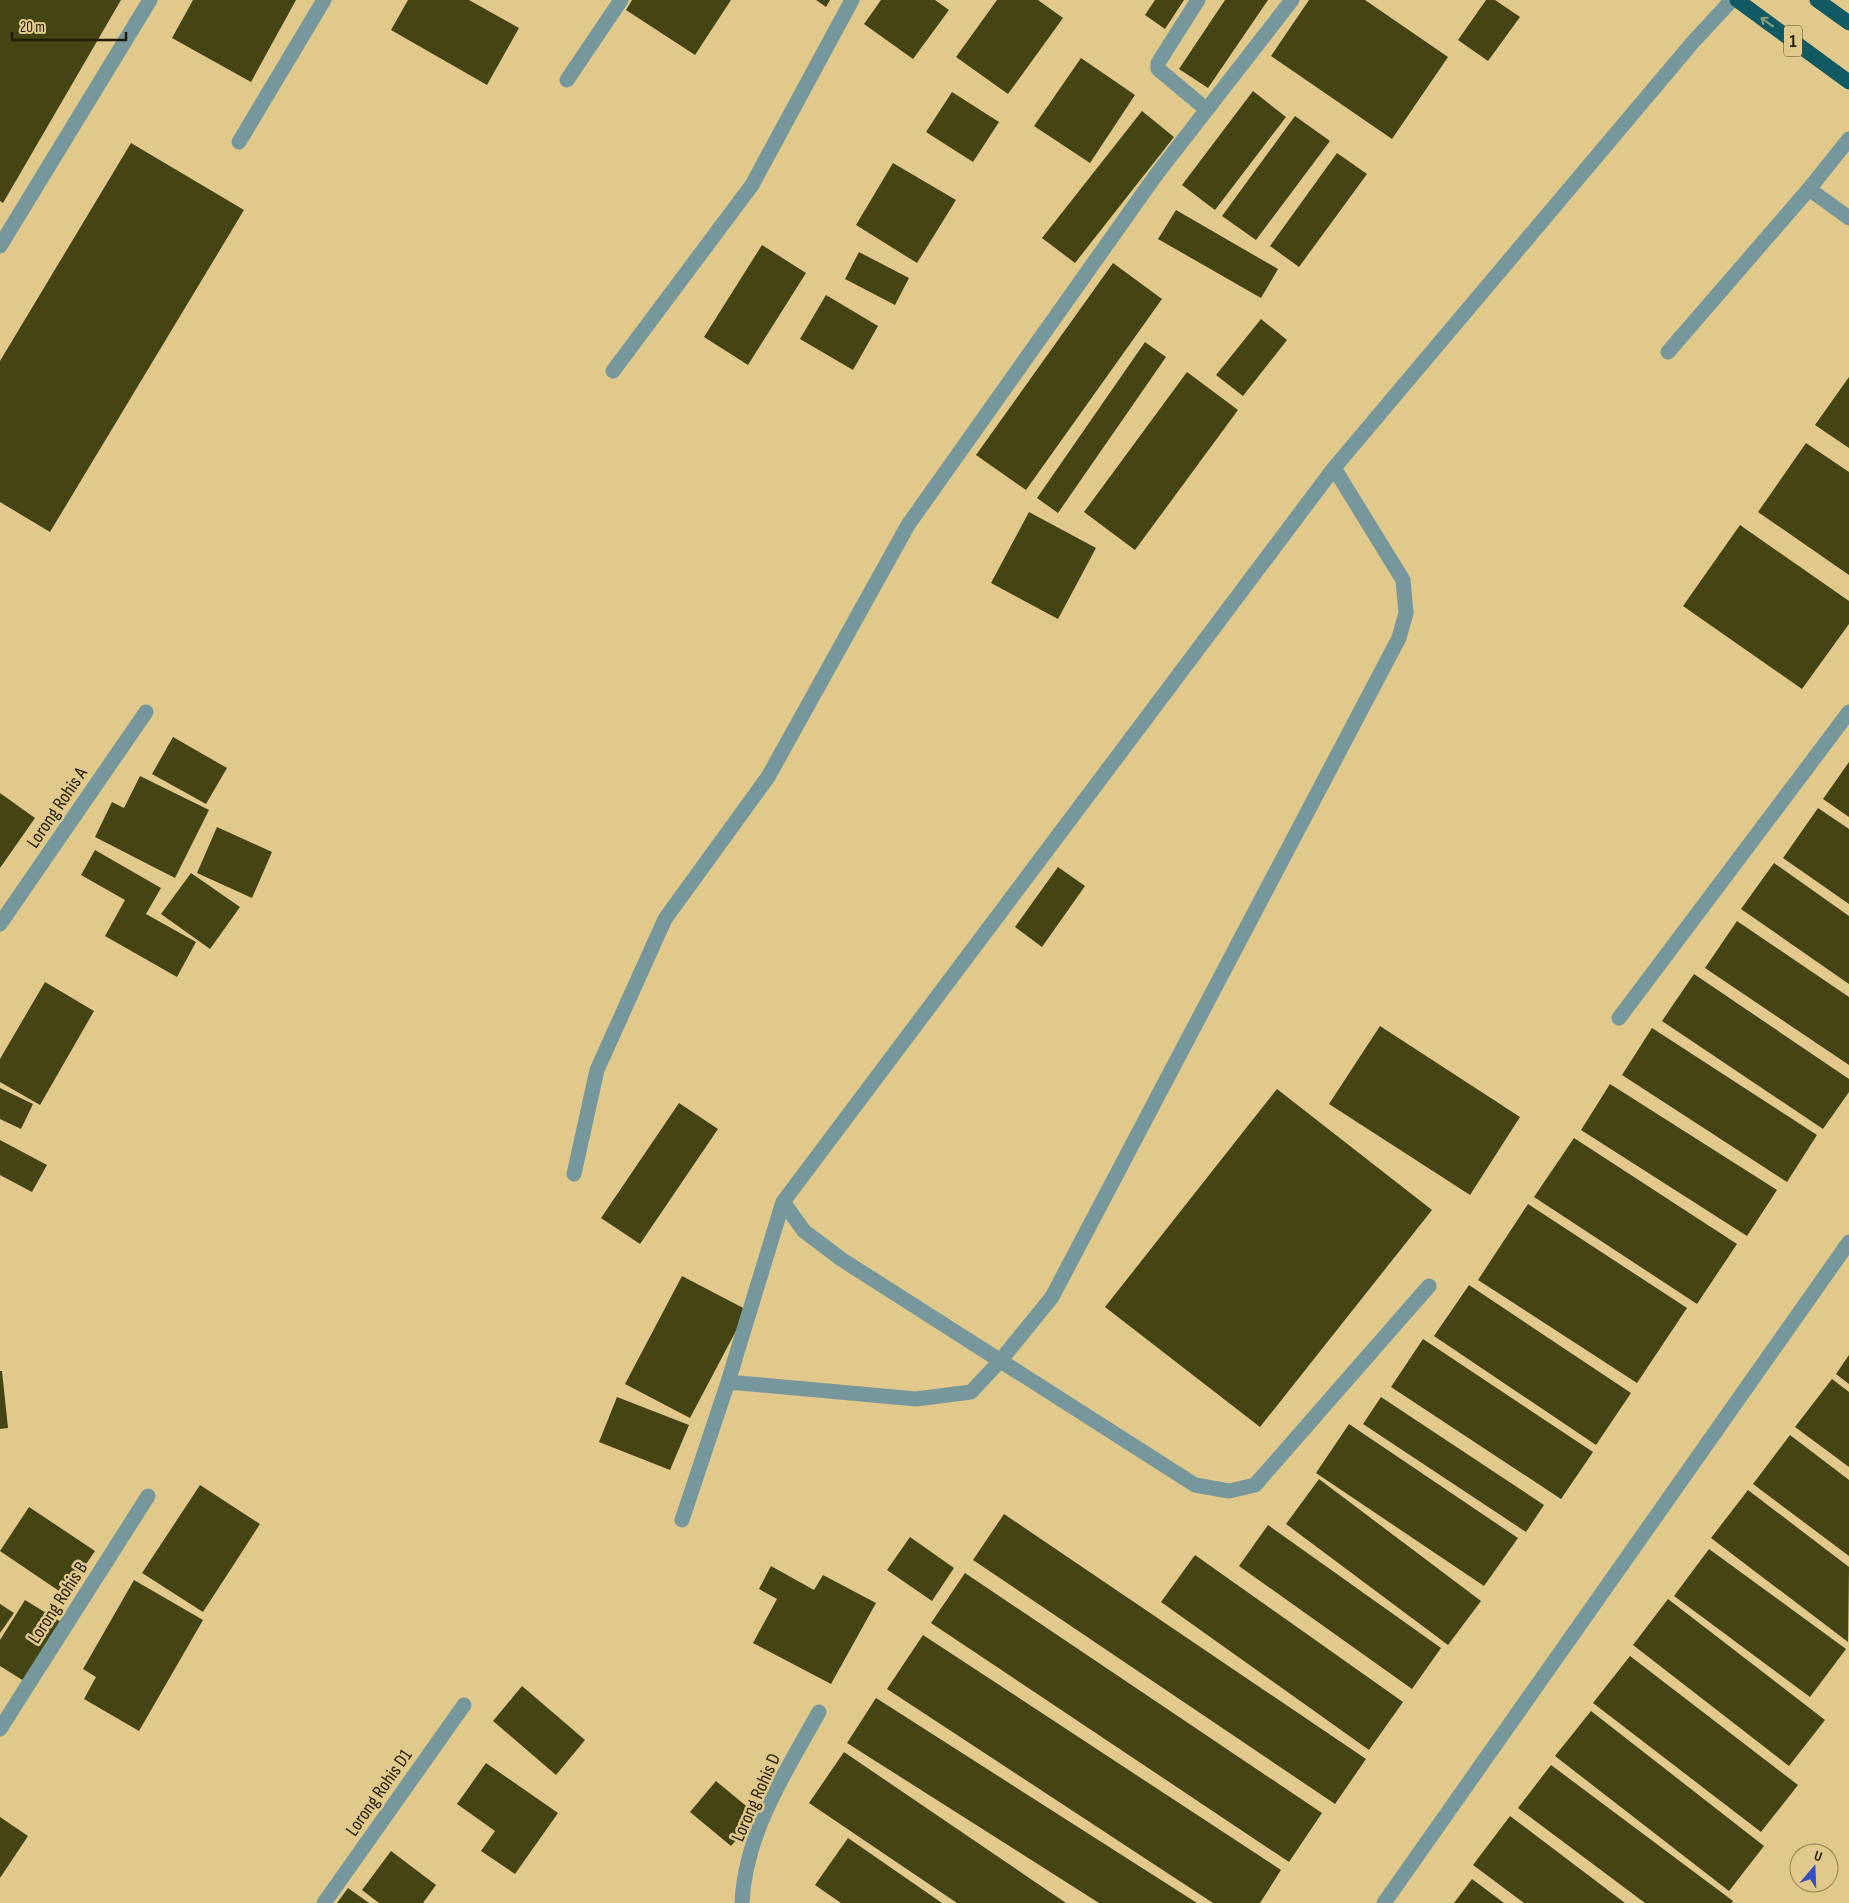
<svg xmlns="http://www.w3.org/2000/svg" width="1849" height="1903" font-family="'Sofia Sans Condensed',sans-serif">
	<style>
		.building { fill: #454514 }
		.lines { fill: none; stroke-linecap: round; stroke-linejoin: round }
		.minor { stroke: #76989d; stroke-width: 15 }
		.highway { stroke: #115963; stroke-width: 15 }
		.oneway { stroke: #8e9c7b }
		.labels { text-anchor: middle; stroke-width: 5; stroke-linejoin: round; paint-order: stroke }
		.shield { fill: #e1c98b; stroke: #5c4e2b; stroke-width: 1 }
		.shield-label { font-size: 18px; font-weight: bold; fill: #231a02 }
		.street-label { font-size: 19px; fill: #231a02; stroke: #e1c98b }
	</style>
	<rect width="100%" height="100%" fill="#e1c98b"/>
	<!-- building -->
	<path class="building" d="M0,0H121L3,203L0,201Z
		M193,0H296L251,82L172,38Z
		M408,0H469L519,28L487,85L391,30Z
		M632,0H731L695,55L626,10Z
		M816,0H830L826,7Z
		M881,0H935L949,10L913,59L864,24Z
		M997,0H1038L1063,18L1008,94L956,57Z
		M1155,0H1184L1165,29L1145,15Z
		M1225,0H1268L1208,88L1179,69Z
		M1309,0H1365L1448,57L1392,139L1271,56Z
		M1486,0H1495L1520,17L1488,61L1458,40Z
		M1081,58L1135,95L1090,163L1034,126Z
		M1253,91L1286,117L1215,210L1182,185Z
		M952,92L999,122L973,162L926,132Z
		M1142,111L1174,137L1075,263L1042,238Z
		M1295,116L1330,141L1256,240L1222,216Z
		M131,143L244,210L50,532L0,502V361Z
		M1337,153L1367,174L1299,267L1270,246Z
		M893,163L956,200L917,263L856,225Z
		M1176,210L1278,269L1261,298L1158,239Z
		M762,245L806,273L748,365L704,337Z
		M859,252L909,278L895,305L845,279Z
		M1113,263L1162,299L1026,490L976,455Z
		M826,295L878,326L853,370L800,339Z
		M1261,319L1287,340L1243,396L1216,375Z
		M1145,342L1166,357L1058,513L1037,498Z
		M1187,372L1238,410L1135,550L1084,512Z
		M1849,377V448L1815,425Z
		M1806,443L1849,472V575L1758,512Z
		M1029,512L1096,548L1058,619L991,583Z
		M1740,525L1849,601V624L1802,689L1683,606Z
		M173,737L227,768L206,804L152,774Z
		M1849,762V817L1823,799Z
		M140,776L209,810L175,878L95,837L112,802L124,808Z
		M0,793L35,818L0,868Z
		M1818,808L1849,829V904L1783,858Z
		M217,827L272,852L252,898L197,873Z
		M95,850L161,888L146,914L196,942L177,977L105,936L125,900L81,875Z
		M1774,863L1849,916V984L1741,909Z
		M1058,867L1085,886L1042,947L1015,927Z
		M191,873L240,907L210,949L161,914Z
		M1737,921L1849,997V1065L1705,968Z
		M1694,974L1849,1079V1092L1823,1129L1662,1021Z
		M45,982L94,1011L40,1105L0,1082V1059Z
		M1380,1026L1520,1117L1470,1195L1329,1104Z
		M1652,1028L1817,1135L1787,1182L1622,1075Z
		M1610,1084L1777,1190L1747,1236L1581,1130Z
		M0,1088L33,1104L21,1129L0,1119Z
		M1277,1089L1432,1210L1260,1427L1105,1307Z
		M679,1103L718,1129L640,1244L601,1218Z
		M1574,1138L1737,1244L1697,1304L1534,1197Z
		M0,1140L47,1165L32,1192L0,1175Z
		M1528,1204L1687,1308L1637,1383L1478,1280Z
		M682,1276L747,1310L690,1418L625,1384Z
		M1469,1285L1631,1393L1596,1445L1434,1336Z
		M1423,1339L1593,1452L1561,1499L1391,1387Z
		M1849,1355V1384L1836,1374Z
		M0,1371H2L8,1428L0,1429Z
		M1832,1379L1849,1392V1467L1795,1427Z
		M617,1397L689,1425L670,1470L599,1442Z
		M1381,1397L1544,1505L1526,1532L1363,1424Z
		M1349,1424L1518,1538L1484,1586L1316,1473Z
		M1790,1435L1849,1480V1556L1753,1484Z
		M1319,1479L1481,1601L1448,1645L1286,1524Z
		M200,1485L260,1524L203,1612L142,1573Z
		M1748,1490L1849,1567L1848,1642L1711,1538Z
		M29,1507L95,1551L65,1595L0,1551Z
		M1004,1514L1366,1759L1335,1804L973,1560Z
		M1268,1525L1441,1648L1412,1689L1239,1566Z
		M910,1537L954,1568L932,1601L887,1570Z
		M1709,1549L1846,1649L1810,1697L1674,1596Z
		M1195,1555L1403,1702L1369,1750L1161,1602Z
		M771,1566L814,1590L823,1575L876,1603L831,1684L753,1643L777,1599L759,1589Z
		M965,1573L1322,1813L1289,1862L931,1623Z
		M134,1580L203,1620L139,1731L84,1699L96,1677L83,1669Z
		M1668,1599L1825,1720L1789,1766L1633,1645Z
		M25,1600L61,1622L24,1681L0,1666V1640Z
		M0,1604L14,1613L0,1633Z
		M923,1635L1281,1870L1260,1903H1213L887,1689Z
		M1630,1656L1798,1785L1761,1832L1593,1703Z
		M522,1686L585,1740L556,1775L493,1721Z
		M876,1698L1197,1903H1099L847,1743Z
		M1591,1711L1764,1846L1729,1891L1555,1756Z
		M844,1752L1066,1903H957L809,1803Z
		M486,1763L558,1813L515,1874L481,1851L495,1831L457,1804Z
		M1551,1765L1733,1901L1732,1903H1645L1518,1808Z
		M716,1781L757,1815L731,1846L690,1812Z
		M1510,1816L1625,1903H1524L1473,1865Z
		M0,1817L28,1836L0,1878Z
		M848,1838L942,1903H841L815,1885Z
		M391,1851L436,1885L423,1903H379L362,1890Z
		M1472,1879L1504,1903H1454Z
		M348,1888L369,1903H337Z"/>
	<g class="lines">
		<!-- minor -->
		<path class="minor" d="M1198,0L1158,63V69L1206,109
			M567,80L621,0
			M239,142L324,0
			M1809,189L1849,218
			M0,246L150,0
			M1668,352L1809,189L1849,139
			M613,371L752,185L852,0
			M0,924L146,712
			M1619,1018L1849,712
			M574,1174L597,1070L665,919L768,777L908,525L1156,175L1292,0
			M783,1202L804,1231L841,1259L1195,1485L1229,1491L1255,1485L1429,1286
			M728,1382L916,1399L971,1392L1000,1361L1052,1297L1399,638L1406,613L1403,580L1334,468
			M682,1520L728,1382L783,1202L1334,468L1693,42L1732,0
			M0,1729L148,1496
			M324,1903L464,1705
			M742,1903C745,1833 786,1771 819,1712
			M1384,1903L1849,1242"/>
		<!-- highway -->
		<path class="highway" d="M1737,0L1849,82
			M1817,0L1849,23"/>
	</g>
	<!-- one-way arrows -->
	<defs><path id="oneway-shaft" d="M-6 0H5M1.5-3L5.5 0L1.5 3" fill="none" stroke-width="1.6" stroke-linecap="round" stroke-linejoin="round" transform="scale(1.25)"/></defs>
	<use class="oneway" href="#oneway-shaft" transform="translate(1767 22) rotate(-144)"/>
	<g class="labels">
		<!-- shield labels -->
		<rect class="shield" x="1784" y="25.5" width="18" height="31" rx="4"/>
		<g class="shield-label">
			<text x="1793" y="47">1</text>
		</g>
		<!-- street labels -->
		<g class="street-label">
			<text transform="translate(56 807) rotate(-56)" y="7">Lorong Rohis A</text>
			<text transform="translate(57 1602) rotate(-57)" y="7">Lorong Rohis B</text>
			<text transform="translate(378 1792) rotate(-55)" y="7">Lorong Rohis D1</text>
			<text transform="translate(755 1797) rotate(-66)" y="7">Lorong Rohis D</text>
		</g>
	</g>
	<!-- north arrow -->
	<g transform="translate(1814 1868) rotate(19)"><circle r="24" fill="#e1c98b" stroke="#958354"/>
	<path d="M0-4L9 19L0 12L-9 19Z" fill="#3650c1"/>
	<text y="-8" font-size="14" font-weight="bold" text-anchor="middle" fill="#231a02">U</text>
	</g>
	<!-- scale -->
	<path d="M12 32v8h114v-8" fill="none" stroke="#231a02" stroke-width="2.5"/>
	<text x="20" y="32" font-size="15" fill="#231a02" stroke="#e1c98b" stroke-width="4" paint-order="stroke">20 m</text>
</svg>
